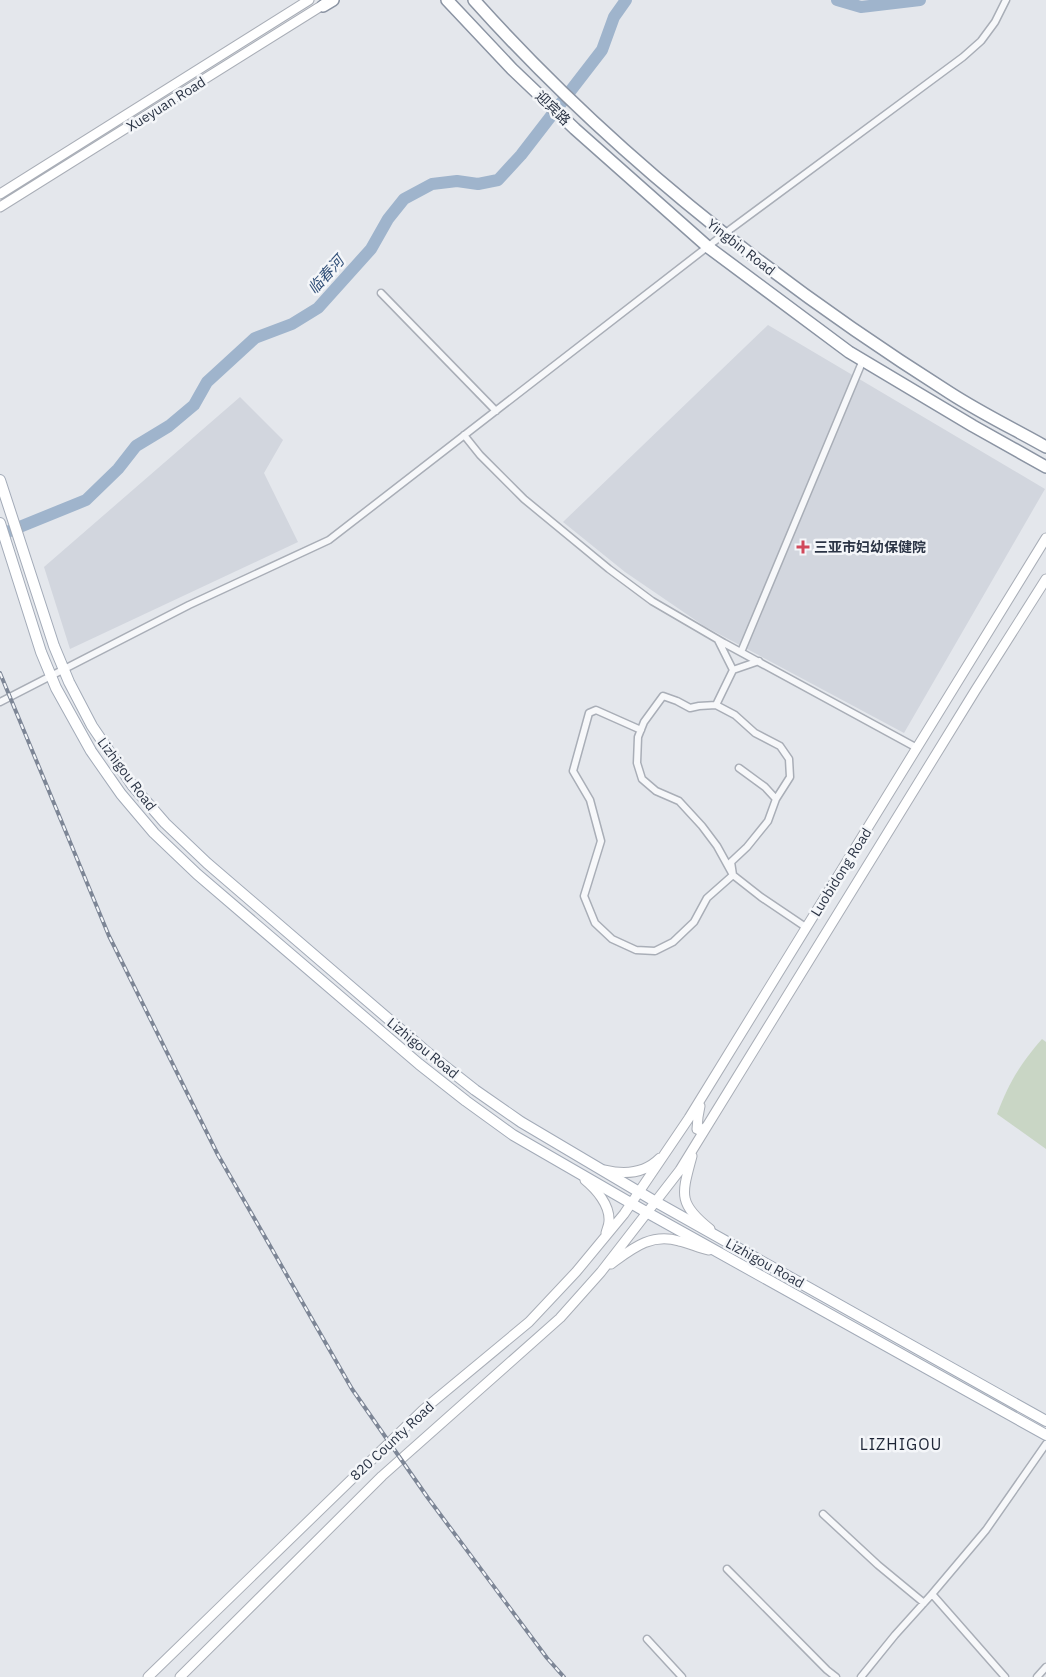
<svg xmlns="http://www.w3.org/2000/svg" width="1046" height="1677" font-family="'IBM Plex Sans','Noto Sans SC',sans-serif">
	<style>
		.built { fill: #d2d6de }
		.green { fill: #c9d6c5 }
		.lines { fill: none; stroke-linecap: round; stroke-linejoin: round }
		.river { stroke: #9fb4cc; stroke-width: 12 }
		.street-casing { stroke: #a9aeb7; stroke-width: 9 }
		.secondary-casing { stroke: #a9aeb7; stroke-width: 11 }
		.primary-casing { stroke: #a3abb8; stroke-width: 12 }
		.highway-casing { stroke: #8b94a3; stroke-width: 14 }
		.street { stroke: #f7f8fa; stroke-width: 6 }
		.secondary { stroke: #fff; stroke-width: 9 }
		.primary { stroke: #fff; stroke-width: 10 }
		.highway { stroke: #fff; stroke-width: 11 }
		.rail-casing { stroke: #7d8696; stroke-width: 4 }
		.rail { stroke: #f4f6f9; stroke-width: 2; stroke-dasharray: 5.5; stroke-linecap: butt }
		.poi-dot { fill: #d1495b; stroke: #f4f6f9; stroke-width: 2 }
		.labels { text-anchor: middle; stroke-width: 5; stroke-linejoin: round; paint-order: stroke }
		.street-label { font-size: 14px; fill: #2b3445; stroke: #f4f6f9 }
		.poi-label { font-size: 14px; font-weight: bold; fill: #2b3445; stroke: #f4f6f9; text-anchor: start }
		.water-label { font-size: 15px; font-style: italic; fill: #34527a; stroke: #f4f6f9 }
		.quarter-label { font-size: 16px; letter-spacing: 1px; fill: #1d2536; stroke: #f4f6f9 }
	</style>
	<rect width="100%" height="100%" fill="#e4e7ec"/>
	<!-- built -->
	<path class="built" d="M768,325L1045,489L904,733L704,626L625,572L563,522Z
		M240,397L283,440L264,473L298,542L70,649L44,567Z"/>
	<!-- green -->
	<path class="green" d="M1042,1039L1046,1042V1149L997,1114C1009,1083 1020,1064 1042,1039Z"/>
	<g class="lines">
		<!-- river -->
		<path class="river" d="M837,0L861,7L920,0
			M0,535L86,500L118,469L136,446L169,426L194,405L207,382L255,338L292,324L318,308L371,249L388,219L404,199L432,184L457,181L478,184L498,180L521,155L602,50L614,17L626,0"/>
		<defs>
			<path id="street" d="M381,293L496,411
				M464,435L480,455L524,499L609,569L652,601L724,643L917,748
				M718,640L733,670L759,661
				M741,652L863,360
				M0,702L189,605L329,540L724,234L963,57L981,41L995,22L1006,0
				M716,705L733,670
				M641,730L596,710L589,713L573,771L590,800L601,841L584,896L595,923L612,939L636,950L655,951L673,942L694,922L707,898L733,875L717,846L702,826L679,801L656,791L642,779L637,763L638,737L644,722L663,696L677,701L690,708L699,706L716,705L735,715L755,733L780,746L789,759L790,777L776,799
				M739,768L765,787L776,799L768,821L747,847L731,862L733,875L761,897L807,928
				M823,1514L878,1565L924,1603
				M727,1569L827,1670L836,1677
				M647,1639L682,1677
				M861,1677L895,1635L932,1594
				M1005,1677L932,1594L986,1530L1046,1444
				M1037,1677L1046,1667"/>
			<path id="secondary" d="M0,194L309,0
				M0,207L326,3
				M700,1106L698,1117L697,1129L701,1131L706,1127
				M692,1156C682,1194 677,1203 710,1229
				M605,1170C625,1175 645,1173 660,1158
				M585,1180C596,1189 610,1205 609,1221C609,1225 607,1229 606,1233
				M611,1264C633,1248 651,1233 679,1241C689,1243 699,1248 709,1250
				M148,1677L423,1410L529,1322L576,1272L624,1214L689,1118L1046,538
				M180,1677L382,1476L560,1318L601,1272L680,1170L975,691L1046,579"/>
			<path id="primary" d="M0,480L54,646L69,682L92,726L132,785L165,823L207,863L428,1053L475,1090L521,1122L656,1202L1046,1421
				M0,523L41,652L56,688L91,751L121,794L154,833L197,874L419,1064L466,1101L513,1135L648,1213L1046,1435"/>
			<path id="highway" d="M447,0L512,69L575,129L708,247L849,352L973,426L1046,467
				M474,0C612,154 776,283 950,393C981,413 1014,429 1046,447
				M323,6L333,0"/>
		</defs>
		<!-- street casing -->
		<use href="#street" class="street-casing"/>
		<!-- secondary casing -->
		<use href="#secondary" class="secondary-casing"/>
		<!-- primary casing -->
		<use href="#primary" class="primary-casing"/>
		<!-- highway casing -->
		<use href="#highway" class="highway-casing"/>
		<!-- street -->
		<use href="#street" class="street"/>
		<!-- secondary -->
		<use href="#secondary" class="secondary"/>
		<!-- primary -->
		<use href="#primary" class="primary"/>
		<!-- highway -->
		<use href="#highway" class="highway"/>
		<defs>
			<path id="rail" d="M0,673L109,936L218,1155L352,1389L428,1498L547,1658L564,1677"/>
		</defs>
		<!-- rail casing -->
		<use href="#rail" class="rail-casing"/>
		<!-- rail -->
		<use href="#rail" class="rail"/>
	</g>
	<!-- markers -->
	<path class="poi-dot" d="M800.5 539.5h5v5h5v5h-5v5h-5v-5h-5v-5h5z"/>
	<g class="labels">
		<!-- street labels -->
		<g class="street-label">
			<text transform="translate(166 104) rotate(-32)" y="5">Xueyuan Road</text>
			<text transform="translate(553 108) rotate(44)" y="5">迎宾路</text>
			<text transform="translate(741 247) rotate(38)" y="5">Yingbin Road</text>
			<text transform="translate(127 774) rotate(53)" y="5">Lizhigou Road</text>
			<text transform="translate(841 872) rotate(-58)" y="5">Luobidong Road</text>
			<text transform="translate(423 1048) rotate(39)" y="5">Lizhigou Road</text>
			<text transform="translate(765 1263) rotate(29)" y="5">Lizhigou Road</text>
			<text transform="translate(392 1441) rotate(-43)" y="5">820 County Road</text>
		</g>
		<!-- poi labels -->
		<g class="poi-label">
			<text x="814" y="552">三亚市妇幼保健院</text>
		</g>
		<!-- water labels -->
		<g class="water-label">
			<text transform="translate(326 275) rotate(-48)" y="5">临春河</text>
		</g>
		<!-- quarter labels -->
		<g class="quarter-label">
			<text x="901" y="1450">LIZHIGOU</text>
		</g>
	</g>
</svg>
